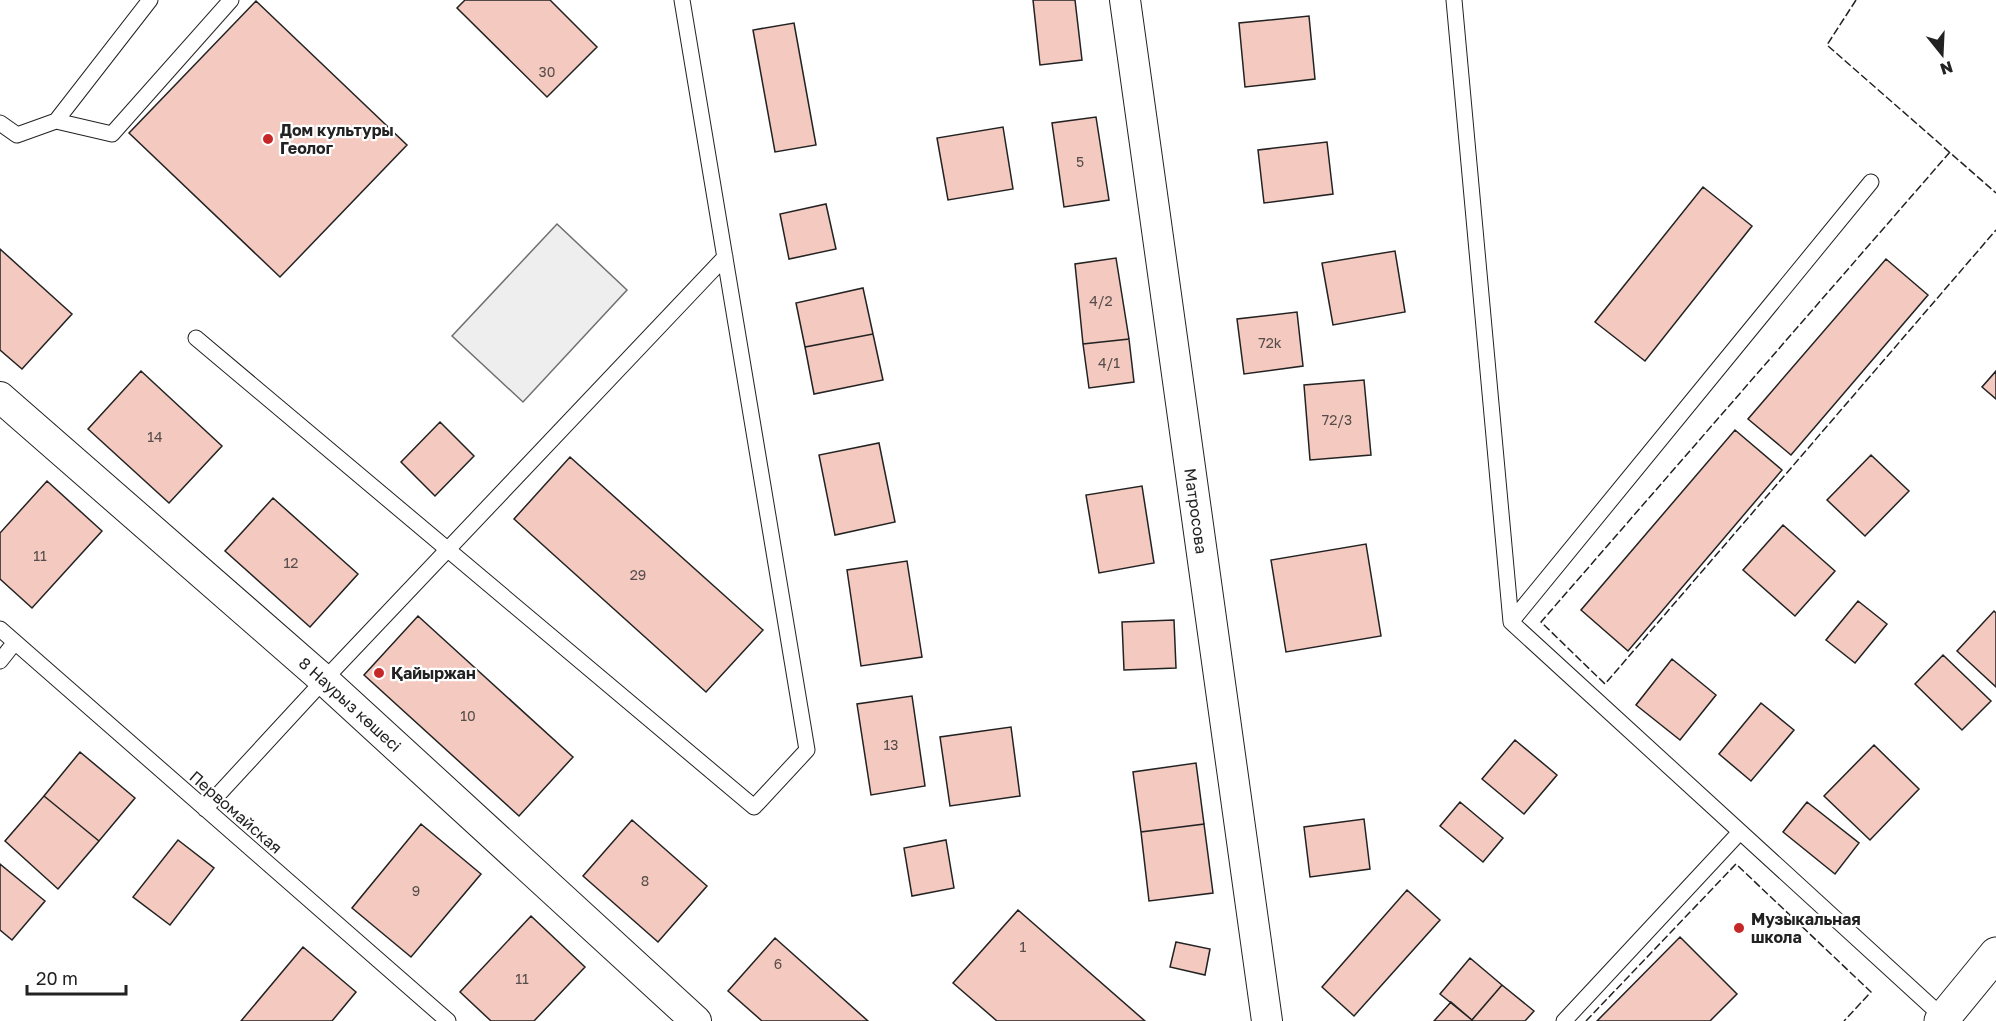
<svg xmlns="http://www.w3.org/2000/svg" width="1996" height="1021" font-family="'Golos Text',sans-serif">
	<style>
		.green { fill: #eee; stroke: #6f6f6f; stroke-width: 1.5 }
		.building { fill: #f3c9c0; stroke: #222; stroke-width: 1.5 }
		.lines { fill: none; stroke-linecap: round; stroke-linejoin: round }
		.service-casing { stroke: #222; stroke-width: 17 }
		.minor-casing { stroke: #222; stroke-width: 32 }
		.tertiary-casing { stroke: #222; stroke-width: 35 }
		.service { stroke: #fff; stroke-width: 15 }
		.minor { stroke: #fff; stroke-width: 30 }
		.tertiary { stroke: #fff; stroke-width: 33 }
		.fence { stroke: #222; stroke-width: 1.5; stroke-dasharray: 8 3; stroke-linecap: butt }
		.poi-dot { fill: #c62828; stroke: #fff; stroke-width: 2 }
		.labels { text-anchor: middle; stroke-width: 4.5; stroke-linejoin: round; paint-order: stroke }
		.number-label { font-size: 14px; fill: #564c4a }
		.poi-label { font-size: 16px; font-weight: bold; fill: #222; stroke: #fff; text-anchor: start }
		.street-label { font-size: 16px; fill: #222; stroke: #fff }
	</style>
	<rect width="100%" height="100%" fill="#fff"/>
	<!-- green -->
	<path class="green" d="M557,224L627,290L523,402L452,336Z"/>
	<!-- building -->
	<path class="building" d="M465,0H550L597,47L547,97L457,8Z
		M1033,0H1075L1082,60L1040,65Z
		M256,1L407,145L280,277L129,133Z
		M1309,16L1315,79L1245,87L1239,23Z
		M794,23L816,145L775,152L753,30Z
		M1096,117L1109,200L1064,207L1052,123Z
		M1003,127L1013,189L948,200L937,138Z
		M1327,142L1333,194L1264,203L1258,150Z
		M1703,187L1752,226L1645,361L1595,322Z
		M826,204L836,249L789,259L780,214Z
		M0,249L72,314L22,369L0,350Z
		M1395,251L1405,312L1333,325L1322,263Z
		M1116,258L1129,339L1083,344L1075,264Z
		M1886,259L1928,295L1791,455L1748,419Z
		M863,288L873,334L805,347L796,303Z
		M1297,312L1303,366L1244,374L1237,319Z
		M873,334L883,380L814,394L805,347Z
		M1129,339L1134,382L1089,388L1083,344Z
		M141,371L222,446L169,503L88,429Z
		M1996,371V399L1982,387Z
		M1364,380L1371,455L1310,460L1304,385Z
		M440,422L474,456L435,496L401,462Z
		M1735,430L1782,470L1628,651L1581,610Z
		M879,443L895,522L835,535L819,455Z
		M1871,455L1909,491L1865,536L1827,500Z
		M570,457L763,630L706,692L514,519Z
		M47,481L102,531L32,608L0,579V533Z
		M1142,486L1154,563L1099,573L1086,495Z
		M273,498L358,574L310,627L225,551Z
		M1783,525L1835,571L1795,616L1743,570Z
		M1366,544L1381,636L1286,652L1271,560Z
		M907,561L922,657L861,666L847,570Z
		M1858,601L1887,624L1855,663L1826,640Z
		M1994,611L1996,613V687L1957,651Z
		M418,616L573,757L519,816L364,675Z
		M1174,620L1176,668L1124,670L1122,622Z
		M1943,655L1991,701L1962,730L1915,684Z
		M1672,659L1716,695L1680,740L1636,705Z
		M912,696L925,786L871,795L857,704Z
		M1761,703L1794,730L1751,781L1719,754Z
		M1011,727L1020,796L950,806L940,737Z
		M1515,740L1557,775L1524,814L1482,779Z
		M1874,745L1919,789L1870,840L1824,796Z
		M80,752L135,798L99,841L44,796Z
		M1196,763L1204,824L1141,832L1133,772Z
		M44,796L99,841L58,889L5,841Z
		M1460,802L1503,838L1483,862L1440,826Z
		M1807,802L1859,843L1835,874L1783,832Z
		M1364,819L1370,869L1310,877L1304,827Z
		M632,820L707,886L658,942L583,876Z
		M421,824L481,874L411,957L352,908Z
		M1204,824L1213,893L1149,901L1141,832Z
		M178,840L214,868L170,925L133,897Z
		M946,840L954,888L912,896L904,848Z
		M0,864L45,901L12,940L0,930Z
		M1407,890L1440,920L1354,1016L1322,987Z
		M1018,910L1145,1021H997L953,983Z
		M531,916L585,967L534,1021H491L460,992Z
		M1680,937L1737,994L1710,1021H1597Z
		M775,938L868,1021H762L728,991Z
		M1176,942L1210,949L1205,975L1170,967Z
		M303,947L356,992L332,1021H241Z
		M1470,958L1502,985L1472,1020L1440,994Z
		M1502,985L1534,1011L1525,1021H1471Z
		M1451,1002L1472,1020L1471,1021H1434Z"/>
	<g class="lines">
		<defs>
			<path id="service" d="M1454,0L1511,622L1946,1020
				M56,121L112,134L231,0
				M0,123L17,135L56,121L150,0
				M196,338L754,807L807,750L682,0
				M1511,622L1871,182
				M0,629L448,1021
				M0,661L15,642
				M205,809L324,680L725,257
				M1564,1021L1740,832"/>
			<g id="minor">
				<path id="s1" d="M1125,0L1267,1021"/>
				<path id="s2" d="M0,397L324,680L696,1021"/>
			</g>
			<path id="tertiary" d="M1941,1021L1996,954"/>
		</defs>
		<!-- service casing -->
		<use href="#service" class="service-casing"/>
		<!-- minor casing -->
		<use href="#minor" class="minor-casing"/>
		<!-- tertiary casing -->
		<use href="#tertiary" class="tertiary-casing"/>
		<!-- service -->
		<use href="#service" class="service"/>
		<!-- minor -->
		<use href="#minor" class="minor"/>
		<!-- tertiary -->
		<use href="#tertiary" class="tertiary"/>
		<!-- fence -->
		<path class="fence" d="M1856,0L1827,45L1996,193
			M1950,152L1541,622L1605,684L1996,230
			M1586,1021L1736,864L1871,992L1844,1021"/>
	</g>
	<!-- markers -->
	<g class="poi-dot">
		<circle cx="268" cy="139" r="6"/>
		<circle cx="379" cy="673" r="6"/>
		<circle cx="1739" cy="928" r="6"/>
	</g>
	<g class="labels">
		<!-- number labels -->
		<g class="number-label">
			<text x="547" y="77">30</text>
			<text x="1080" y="167">5</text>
			<text x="1101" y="306">4/2</text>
			<text x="1270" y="348">72k</text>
			<text x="1109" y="368">4/1</text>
			<text x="1337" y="425">72/3</text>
			<text x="155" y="442">14</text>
			<text x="40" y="561">11</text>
			<text x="291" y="568">12</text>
			<text x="638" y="580">29</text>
			<text x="468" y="721">10</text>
			<text x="891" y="750">13</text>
			<text x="645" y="886">8</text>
			<text x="416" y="896">9</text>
			<text x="1023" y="952">1</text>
			<text x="778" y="969">6</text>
			<text x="522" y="984">11</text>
		</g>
		<!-- poi labels -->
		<g class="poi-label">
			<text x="280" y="136">Дом культуры<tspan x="280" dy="18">Геолог</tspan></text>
			<text x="391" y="679">Қайыржан</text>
			<text x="1751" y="925">Музыкальная<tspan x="1751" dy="18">школа</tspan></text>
		</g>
		<!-- street labels -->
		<g class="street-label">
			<text dy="6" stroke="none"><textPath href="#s1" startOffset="516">Матросова</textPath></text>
			<text dy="6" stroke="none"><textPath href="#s2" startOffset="466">8 Наурыз көшесі</textPath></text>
			<text transform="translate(236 812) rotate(41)" y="6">Первомайская</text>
		</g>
	</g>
	<!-- north arrow -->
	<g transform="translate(1942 54) rotate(162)" stroke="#ffffff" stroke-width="4.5" paint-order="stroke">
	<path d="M0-4.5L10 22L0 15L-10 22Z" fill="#222222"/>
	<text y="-9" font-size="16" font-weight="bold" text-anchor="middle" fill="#222222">N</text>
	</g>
	<!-- scale -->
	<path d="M27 985v9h99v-9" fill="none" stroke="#222222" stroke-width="3"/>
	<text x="36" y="985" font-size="18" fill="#222222" stroke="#ffffff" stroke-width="4.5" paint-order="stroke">20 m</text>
</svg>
